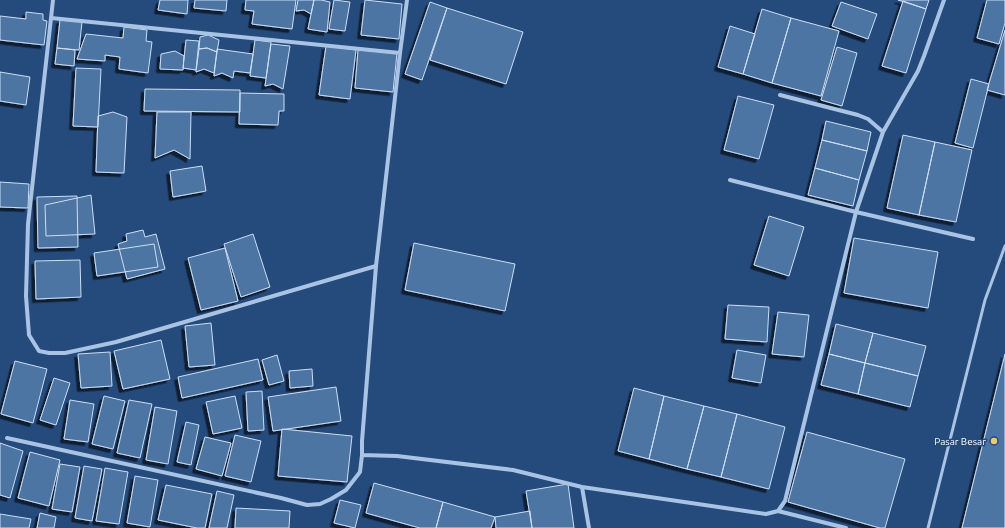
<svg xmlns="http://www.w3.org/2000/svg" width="1005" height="528" font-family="Ubuntu,sans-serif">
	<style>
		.building { fill: #4d74a4; stroke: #ccdef4; filter: url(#shadow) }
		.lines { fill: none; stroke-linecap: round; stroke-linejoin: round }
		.service { stroke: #a9c3e5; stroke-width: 3 }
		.minor { stroke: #a9c3e5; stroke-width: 4 }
		.poi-dot { fill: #eeca6e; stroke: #254a7c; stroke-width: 1.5 }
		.labels { text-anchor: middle; stroke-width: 3; stroke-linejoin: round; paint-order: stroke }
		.poi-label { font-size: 10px; fill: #fff; stroke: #254a7c; text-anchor: end }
	</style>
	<defs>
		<filter id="shadow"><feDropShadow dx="-3.5" dy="3.5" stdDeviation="0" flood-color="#0009"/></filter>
	</defs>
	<rect width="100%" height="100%" fill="#254a7c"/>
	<!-- building -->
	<path class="building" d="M160,0H188L187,14L158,10Z
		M195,0H227L226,11L194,8Z
		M246,0H296L292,29L252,24L254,11L245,10Z
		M298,0H314L311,14L304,10L296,11Z
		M314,0H321L330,2L327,32L308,29Z
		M334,0L350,2L345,31L329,29Z
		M365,0L402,4L399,39L361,35Z
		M898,0H929L926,9Z
		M987,0H1005V23L999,44L977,38Z
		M903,1L926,9L906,73L882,66Z
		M430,2L447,8L422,80L405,74Z
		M841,2L877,14L868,39L832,26Z
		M447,8L523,32L506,84L430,60Z
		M762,9L791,18L772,83L743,74Z
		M26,12L43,14V20L47,21L44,45L0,40V16L26,19Z
		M791,18L839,31L821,96L772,83Z
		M60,20L82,22L79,50L57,48Z
		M730,26L755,34L743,74L718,67Z
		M124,27L147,30L146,41L152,42L148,73L119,69L120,57L105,55V61L77,59L86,34L123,38Z
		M1005,30V95L987,90Z
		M208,35L219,40L217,52L207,48L199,49L200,37Z
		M186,40L199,41L196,70L183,68Z
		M255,40L271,42L266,78L250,76Z
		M271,44L290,46L283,89L273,84L265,86Z
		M326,46L356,50L350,99L319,95Z
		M837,47L857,53L842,106L821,100Z
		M57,48L75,50L74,66L55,64Z
		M207,48L217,52L214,73L204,69L196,72L199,49Z
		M217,49L253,54L250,73L234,71L233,78L222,73L214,76Z
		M358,50L397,53L393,92L355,88Z
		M175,51L184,56L183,70L160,69L161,54Z
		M76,68L101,69L98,127L73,126Z
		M0,72L30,77L26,105L0,101Z
		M971,79L989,84L973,148L955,143Z
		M145,89L240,90V112L144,111Z
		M240,93L284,94V111H279L278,125L239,124Z
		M738,96L774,105L759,159L724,150Z
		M113,112L127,117L124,173L96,172L98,116Z
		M157,112H191L190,159L174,150L155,158Z
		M826,121L871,132L867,151L822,140Z
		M903,135L935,142L919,215L887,208Z
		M822,140L867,151L859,180L815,168Z
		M935,142L972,150L956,222L919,215Z
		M202,166L206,191L173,197L170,171Z
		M815,168L859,180L853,206L808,195Z
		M0,182L29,184L28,208L0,207Z
		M91,195L95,234L46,236L45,205Z
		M77,196L78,247L38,248L37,197Z
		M769,216L804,227L789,276L754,265Z
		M143,230L145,237L156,234L165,269L127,279L118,244L127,241L126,234Z
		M253,234L270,287L241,297L224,244Z
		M854,238L938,252L928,308L844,293Z
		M414,243L515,264L505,311L405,290Z
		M154,244L158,267L97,276L94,253Z
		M225,248L238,301L201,310L188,258Z
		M80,260L81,297L36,299L35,261Z
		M728,305L769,307L767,342L725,339Z
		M778,312L809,315L804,357L772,354Z
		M211,323L215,365L189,367L185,326Z
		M836,324L873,333L865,363L829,354Z
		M873,333L926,346L918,376L865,363Z
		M161,340L170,379L123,389L114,351Z
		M737,350L766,355L761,383L732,378Z
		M110,352L112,386L81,388L78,354Z
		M829,354L865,363L858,394L821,385Z
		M1005,354V528H962Z
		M277,355L284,381L269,385L262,360Z
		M258,359L263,380L182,398L178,377Z
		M15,361L47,369L33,423L1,414Z
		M865,363L918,376L910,407L858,394Z
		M312,369L313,386L290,388L289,371Z
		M54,378L70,383L56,425L40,420Z
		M336,387L341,421L273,431L268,397Z
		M634,388L664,396L649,459L618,451Z
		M262,391L264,430L248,431L246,392Z
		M104,396L125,401L113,449L92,444Z
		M235,396L242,428L213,434L206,402Z
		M664,396L704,406L687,469L649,459Z
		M70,400L94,404L88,442L64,439Z
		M129,400L152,404L140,458L117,453Z
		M704,406L737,414L721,477L687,469Z
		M155,407L177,411L168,464L146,460Z
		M737,414L785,427L769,489L721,477Z
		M186,422L199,425L191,465L177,462Z
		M282,429L352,436L347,482L278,476Z
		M807,432L905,459L885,528H880L788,502Z
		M235,435L261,441L251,482L225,476Z
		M205,437L231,443L222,476L196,469Z
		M0,443L23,451L10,498L0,495Z
		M30,452L60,460L49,506L18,498Z
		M60,464L80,467L72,512L52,509Z
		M84,466L102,469L92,521L75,518Z
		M105,468L128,472L119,524L96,521Z
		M135,476L158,480L150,527L127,523Z
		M374,483L443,502L436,528H420L366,513Z
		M568,484L574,528H532L526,491Z
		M166,485L212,494L205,528H197L158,520Z
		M217,491L234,495L227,528H209Z
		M340,500L361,505L355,528L334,523Z
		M443,502L495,517L491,528H436Z
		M236,508L290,511L289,528H235Z
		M530,511L532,528H496L495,517Z
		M40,513L56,517L54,528H37Z
		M0,514L31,519L29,528H0Z"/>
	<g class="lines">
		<!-- service -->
		<path class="service" d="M928,528L985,300L1005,246"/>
		<!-- minor -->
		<path class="minor" d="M53,0L51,18L28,224L26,296L29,335L39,351L49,353H65L116,342L376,266
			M407,0L400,53L376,266L362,441V455L397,456L513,470L582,487L766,514L778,511L785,501L856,212L883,132L918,71L924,56L944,0
			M51,18L400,53
			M780,95L858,115L868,119L883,132
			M730,180L856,212L973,239
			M7,438L281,498L307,505L320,504L331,499L346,490L360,472L362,455
			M582,487L589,528
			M778,511L846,528"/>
	</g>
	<!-- markers -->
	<circle class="poi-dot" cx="994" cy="441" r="4"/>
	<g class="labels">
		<!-- poi labels -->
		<g class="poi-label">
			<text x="986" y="445">Pasar Besar</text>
		</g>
	</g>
</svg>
